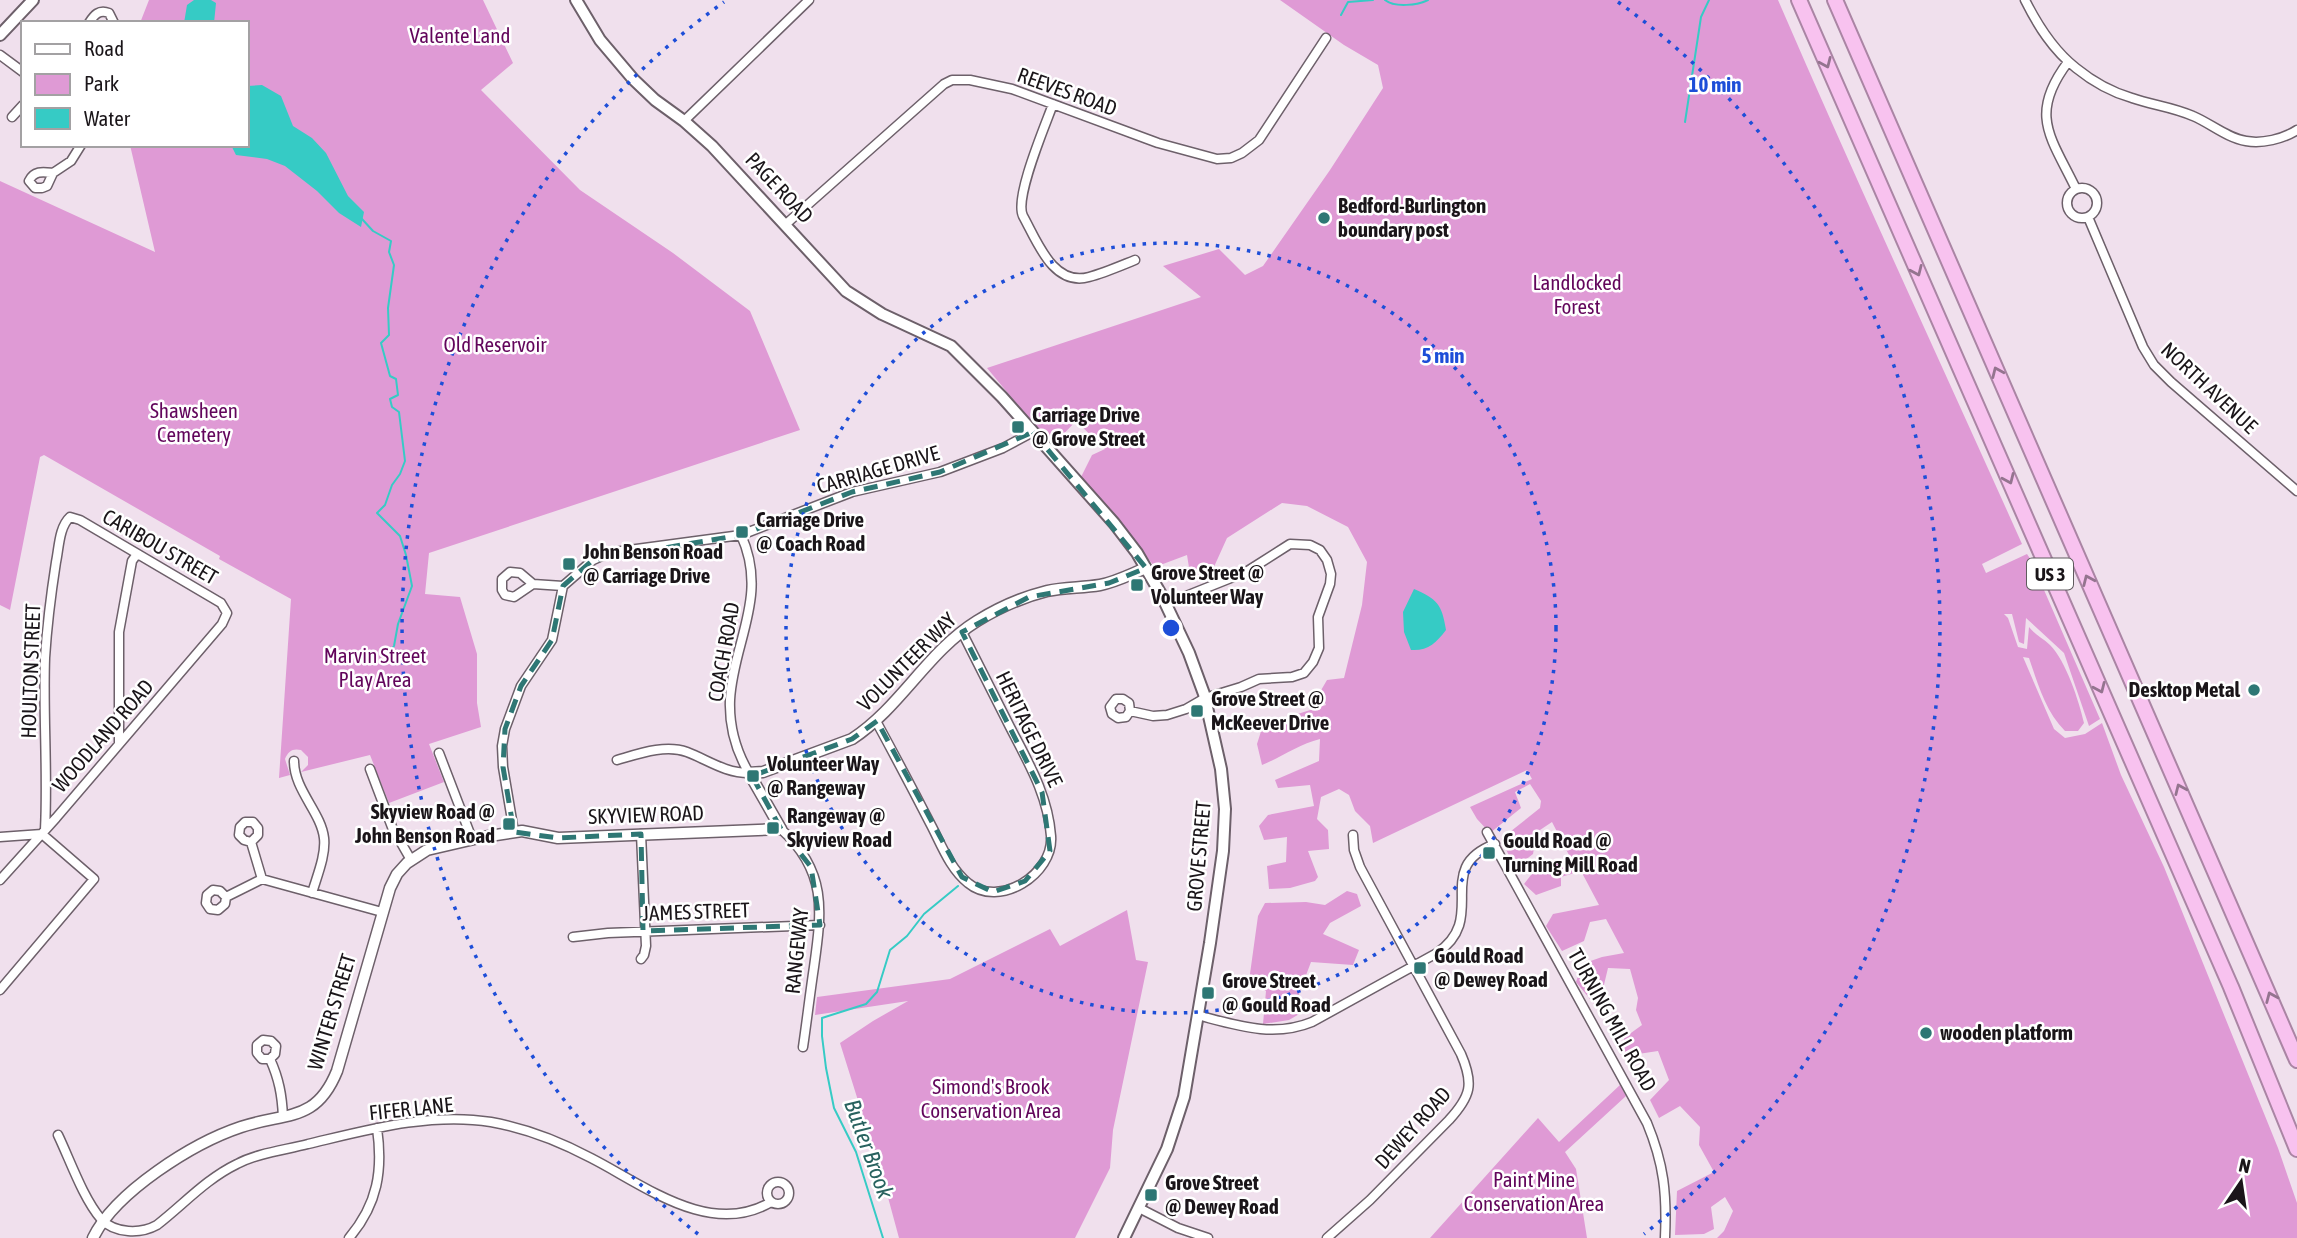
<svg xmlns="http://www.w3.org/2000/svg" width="2297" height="1238" font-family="'Asap Condensed',sans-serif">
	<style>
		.green { fill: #df9ad5 }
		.water { fill: #36cbc5 }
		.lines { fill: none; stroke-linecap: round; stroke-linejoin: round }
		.stream { stroke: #36cbc5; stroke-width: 2 }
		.minor-casing { stroke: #6d606a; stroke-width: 11 }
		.tertiary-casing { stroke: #6d606a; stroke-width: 13 }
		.secondary-casing { stroke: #6d606a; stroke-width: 14 }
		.motorway-casing { stroke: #aa85a4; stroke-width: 18 }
		.minor { stroke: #fff; stroke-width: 8 }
		.tertiary { stroke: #fff; stroke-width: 10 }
		.secondary { stroke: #fff; stroke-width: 10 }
		.motorway { stroke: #f8c2ef; stroke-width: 14 }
		.oneway { stroke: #94748f }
		.marked { fill: none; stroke: #2e7774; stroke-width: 5; stroke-dasharray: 14 9; stroke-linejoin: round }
		.ring { fill: none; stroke: #1d4ed8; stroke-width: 3.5; stroke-dasharray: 3.5 7 }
		.poi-dot { fill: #2e7774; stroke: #fff; stroke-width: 2.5 }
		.labels { text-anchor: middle; stroke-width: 5; stroke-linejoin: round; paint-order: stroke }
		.shield { fill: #fff; stroke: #5f5b5e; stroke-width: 2 }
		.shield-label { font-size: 19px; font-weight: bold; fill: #1a1519 }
		.park-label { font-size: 21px; fill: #62055b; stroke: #fff }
		.street-label { font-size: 21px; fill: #1a1519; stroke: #fff }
		.poi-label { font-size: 21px; font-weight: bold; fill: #1a1519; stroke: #fff; text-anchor: start }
		.water-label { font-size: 23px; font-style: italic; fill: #28625f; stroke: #fff }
		.centre { fill: #1d4ed8; stroke: #fff; stroke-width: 3.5 }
		.ring-label { font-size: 21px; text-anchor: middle; font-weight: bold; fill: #1d4ed8; stroke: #fff; stroke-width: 5; stroke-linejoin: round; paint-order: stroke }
	</style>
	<rect width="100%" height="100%" fill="#f0e0ed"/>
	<!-- green -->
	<path class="green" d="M149,0H483L513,63L481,90L580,190L673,253L750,311L800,430L429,553L425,594L460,597L477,654V703L481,727L429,744L444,782L389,803L370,755L301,772L308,765V757L301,750C293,748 288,751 285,759L290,775L279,778L291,599L219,559L220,556L44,455L40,457L10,610L0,605V181L155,252L130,145H247V23H140Z
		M1280,0H1778C1857,183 1941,363 2022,544L1982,564L1986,573L2027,554L2031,560L2100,719L2089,726L2064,653L2026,618L2024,644L2019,642L2012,614H2004L2008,618L2018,647L2027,649L2029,627C2035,635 2043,638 2050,645C2066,661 2079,701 2084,723L2078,731H2065C2045,711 2038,684 2029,658L2023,657L2054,729L2065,738L2085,734L2102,723L2121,775L2164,867L2278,1148L2297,1203V1238H1717L1724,1231L1733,1211L1725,1197L1711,1207L1714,1229L1704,1234L1675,1235L1677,1191L1714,1172L1699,1145L1700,1127L1680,1106L1659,1118L1650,1100L1669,1080L1658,1051L1625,1056L1624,1038L1642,1025L1636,1010L1638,998L1630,969L1608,968L1602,993L1606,1010L1594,1004L1576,982L1582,964L1602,957L1624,953L1606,919L1590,922L1584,941L1562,951L1546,926L1553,914L1599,905L1581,871L1561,877V886L1536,895L1524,884L1538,866L1570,857L1552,822L1537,832L1533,854L1515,868L1501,839L1540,808L1541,801L1530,784L1515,792L1521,808L1490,833L1477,819L1470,807L1532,779L1527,770L1373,843L1370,826L1355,811L1349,795L1339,789L1321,797L1317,819L1328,830L1329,849L1308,851L1318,877L1315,881L1290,888L1269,889L1267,866L1286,862L1287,837L1264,840L1259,826L1268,815L1314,806L1310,785L1278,788L1275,780L1319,761L1320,739C1299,744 1282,757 1262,765L1257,744L1263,725L1326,705L1320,692L1327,680L1344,678L1362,605L1367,562L1348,527L1307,506L1282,503L1227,538L1213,569L1191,580L1187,555L1155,567L1080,479L1092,455L1105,449L1076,421L1052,446L987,368L1201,297L1163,266L1219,249L1245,275L1263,266L1330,170L1383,88L1378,65L1344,45Z
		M1347,891L1357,894L1361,906L1330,923L1323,934L1359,950L1353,965L1311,962L1299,994L1301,1013L1289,1020L1263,1024L1266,991L1249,981L1258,916L1265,903L1306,902L1325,905Z
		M1127,910L1136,960L1148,962L1113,1130L1110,1168L1075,1238H899L886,1190L840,1043L873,1021L908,1001L815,1015L817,997L950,979L1050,929L1060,946Z
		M1620,1085L1626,1096L1565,1152L1576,1169L1587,1238H1430L1538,1118L1559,1142Z"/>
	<!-- water -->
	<path class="water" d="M194,0H211L216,3L214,23H184L187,5Z
		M262,85L281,96L293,126L312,138L326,153L348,196L364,212L361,227L339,213L317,191L285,166L267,159L236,155L231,145H247V86Z
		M1414,589C1437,599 1442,604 1446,630C1436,643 1428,651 1411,650L1404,632L1403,612Z"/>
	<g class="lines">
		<!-- stream -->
		<path class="stream" d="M1385,0C1395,8 1418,5 1428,0
			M1341,15L1348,2L1373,0
			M1685,122L1701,17L1709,0
			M362,219L373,231L391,241L389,252L394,265L388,308L389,335L381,343L390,376L396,379L398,395L390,399L392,407L399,412L405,461L400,474L392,485L385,505L377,513L400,536L406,555L412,586L398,624L394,646L390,651
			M883,1238L856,1152L834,1108L826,1068L822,1036V1018L866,1004L877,992L890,950L907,936L924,914L958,886"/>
		<defs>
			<path id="minor" d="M2025,0C2038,26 2053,50 2076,68C2092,81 2111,92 2132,98C2152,105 2173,107 2193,116C2210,123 2227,138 2246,141C2262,144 2283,139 2297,130
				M89,23C94,15 99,9 109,13L114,23
				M0,55L23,72
				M2068,62C2028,115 2051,137 2076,189
				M1053,104C1045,126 1014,198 1023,216C1037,241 1053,287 1089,277C1104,273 1120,266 1135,260
				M12,117L23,105
				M684,121L809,0
				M53,173C44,172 34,170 29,181L35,188H42L47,186L53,173L71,161L81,145
				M2067 203a15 15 0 1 1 30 0a15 15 0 1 1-30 0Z
				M2088,217L2143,347L2154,365L2171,382L2297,491
				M786,224L944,84L952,80H970L1012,89L1158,143L1217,159L1231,158L1242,153L1259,140L1326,38
				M533,584L514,597L505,595L502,590V579L510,572L520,573L533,584L563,586L593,560L604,555L614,552L741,535L852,492L940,472L1003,448L1033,432
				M1130,711L1129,703L1123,699H1116L1110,707L1112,714L1118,718L1126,717L1130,711L1153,716L1167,715L1186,709L1205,698L1241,687L1259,679L1292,677L1304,673L1313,662L1319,648L1318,617L1330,584L1331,574L1327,560L1320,550L1310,545L1290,544L1246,572L1166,604
				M876,721C895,756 913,790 931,825C941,844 950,869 968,883C999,909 1054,874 1051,836C1048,795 1028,762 1010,727C994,695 978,664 962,632
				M119,743V632L132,561L137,554
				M439,753L472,839
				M617,760C638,754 665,744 687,752C708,760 725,773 749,773C736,751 729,727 730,700C733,642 769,596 741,535
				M294,761C294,790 321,812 324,838C326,855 317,876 312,893
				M370,769L392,827L411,860
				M781,829C827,871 822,910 814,967C810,993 807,1020 803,1047
				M514,832L503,767L502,746L505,729L521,686L552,640L563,586
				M1487,832L1647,1123C1664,1164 1667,1194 1665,1238
				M641,834L646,946L644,955L641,959
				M0,837L42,834L94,879L0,990
				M251,842L244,840L239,835L240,827L245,822H253L258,828V835L251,842L262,879
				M0,880L56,818L222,624L227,613L221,603L80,520L70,517C59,527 59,548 56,562C51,594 47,626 45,658C43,715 48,773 45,830
				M226,897L225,904L218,910L210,909L206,903L207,895L213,890L220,891L226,897L262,879L382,912
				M573,937L608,933L820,925
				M1197,1015C1236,1025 1273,1038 1312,1022L1437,953C1490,917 1431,868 1495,844
				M270,1059L275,1054L276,1046L271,1041L263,1040L257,1045V1053L262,1059H270C279,1079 282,1095 283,1117
				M58,1135C70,1160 83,1198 101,1219C115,1234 141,1234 157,1225C184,1204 206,1179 237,1164C258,1153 285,1150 308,1144C367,1130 430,1112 491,1122C525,1128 561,1142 591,1158C644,1185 710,1238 771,1202
				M767 1193a11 11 0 1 1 22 0a11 11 0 1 1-22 0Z
				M1139,1208L1178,1228L1208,1238
				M349,1238C378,1204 383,1170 377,1128
				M1327,1238L1370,1200L1449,1120C1471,1096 1474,1084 1461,1054L1360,867L1354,850L1353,835"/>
			<path id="tertiary" d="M93,1238C115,1192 193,1143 241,1127C286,1112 316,1123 337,1071L390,888L397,874L407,863L427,850L483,837L522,831L558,838L781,829L749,773L763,772L852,739C901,707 927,652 977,621C998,608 1023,597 1047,591C1064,587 1082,588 1100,585C1116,582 1131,574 1146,568"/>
			<path id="secondary" d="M576,0L600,40L633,79L655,100L684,121L712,146L846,291L882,314L951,346L1002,397L1114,523L1137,553L1162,596L1189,653L1204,694L1221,769L1225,809L1223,851L1210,943L1184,1097L1167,1149L1124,1238
				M0,35L33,0"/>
			<path id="motorway" d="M1799,0L2231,987L2297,1149
				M1835,0L2297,1060"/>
		</defs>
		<!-- minor casing -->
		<use href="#minor" class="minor-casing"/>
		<!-- tertiary casing -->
		<use href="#tertiary" class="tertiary-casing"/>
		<!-- secondary casing -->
		<use href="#secondary" class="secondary-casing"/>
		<!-- motorway casing -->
		<use href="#motorway" class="motorway-casing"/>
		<!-- minor -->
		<use href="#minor" class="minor"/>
		<!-- tertiary -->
		<use href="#tertiary" class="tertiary"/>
		<!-- secondary -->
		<use href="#secondary" class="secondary"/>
		<!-- motorway -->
		<use href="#motorway" class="motorway"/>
	</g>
	<!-- one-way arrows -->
	<defs><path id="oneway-chevron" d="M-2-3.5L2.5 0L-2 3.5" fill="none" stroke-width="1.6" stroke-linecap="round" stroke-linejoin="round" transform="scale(1.75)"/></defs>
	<g class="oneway">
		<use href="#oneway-chevron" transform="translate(1826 63) rotate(66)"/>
		<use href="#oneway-chevron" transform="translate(1917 271) rotate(66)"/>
		<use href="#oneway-chevron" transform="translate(1997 372) rotate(-114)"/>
		<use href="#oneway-chevron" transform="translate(2009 479) rotate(66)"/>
		<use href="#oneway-chevron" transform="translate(2088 580) rotate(-114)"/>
		<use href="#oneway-chevron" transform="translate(2100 688) rotate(66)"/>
		<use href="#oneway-chevron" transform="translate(2180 789) rotate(-114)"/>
		<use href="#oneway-chevron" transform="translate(2271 997) rotate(-113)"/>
	</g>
	<!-- marked area -->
	<path class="marked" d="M1033,432L1146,568L1109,583L1029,597L962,632L1042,792L1050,851L1025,881L993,892L962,877L877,721L852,739L752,776L781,829L811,867L820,925L643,931L641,834L558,838L514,832L503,767L505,729L521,686L552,640L563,586L593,560L741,535L852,492L940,472Z"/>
	<!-- distance rings -->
	<g class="ring">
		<circle cx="1171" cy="628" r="385"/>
		<path d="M698 1234A769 769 0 0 1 724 2M1618 2A769 769 0 0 1 1644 1234"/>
	</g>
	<!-- markers -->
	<g class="poi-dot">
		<circle cx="1324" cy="218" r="7"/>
		<rect x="1011" y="420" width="14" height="14" rx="3.5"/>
		<rect x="735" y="525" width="14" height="14" rx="3.5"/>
		<rect x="562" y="557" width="14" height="14" rx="3.5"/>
		<rect x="1130" y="578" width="14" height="14" rx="3.5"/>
		<circle cx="2254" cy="690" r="7"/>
		<rect x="1190" y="704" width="14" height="14" rx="3.5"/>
		<rect x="746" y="769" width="14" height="14" rx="3.5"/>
		<rect x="502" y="817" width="14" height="14" rx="3.5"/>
		<rect x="766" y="821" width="14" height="14" rx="3.5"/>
		<rect x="1482" y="846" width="14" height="14" rx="3.5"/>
		<rect x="1413" y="961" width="14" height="14" rx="3.5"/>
		<rect x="1201" y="986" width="14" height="14" rx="3.5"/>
		<circle cx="1926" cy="1033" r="7"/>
		<rect x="1144" y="1188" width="14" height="14" rx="3.5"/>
	</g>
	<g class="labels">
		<!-- shield labels -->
		<rect class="shield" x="2027" y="558.5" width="46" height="31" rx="5"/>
		<g class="shield-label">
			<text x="2050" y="581">US 3</text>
		</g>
		<!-- park labels -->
		<g class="park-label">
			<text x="460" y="43">Valente Land</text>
			<text x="1577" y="290">Landlocked<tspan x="1577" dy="24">Forest</tspan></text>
			<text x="495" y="352">Old Reservoir</text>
			<text x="194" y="418">Shawsheen<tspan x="194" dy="24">Cemetery</tspan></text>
			<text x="375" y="663">Marvin Street<tspan x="375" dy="24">Play Area</tspan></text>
			<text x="991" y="1094">Simond's Brook<tspan x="991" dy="24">Conservation Area</tspan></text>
			<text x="1534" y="1187">Paint Mine<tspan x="1534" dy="24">Conservation Area</tspan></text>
		</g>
		<!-- street labels -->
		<g class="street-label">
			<text transform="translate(1067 92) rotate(20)" y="7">REEVES ROAD</text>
			<text transform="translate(779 188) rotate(47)" y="7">PAGE ROAD</text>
			<text transform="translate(2209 388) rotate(43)" y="7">NORTH AVENUE</text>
			<text transform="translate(878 470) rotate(-16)" y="7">CARRIAGE DRIVE</text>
			<text transform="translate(160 547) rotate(30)" y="7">CARIBOU STREET</text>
			<text transform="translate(724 652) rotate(-80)" y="7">COACH ROAD</text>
			<text transform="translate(907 662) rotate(-45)" y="7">VOLUNTEER WAY</text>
			<text transform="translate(31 671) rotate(-88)" y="7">HOULTON STREET</text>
			<text transform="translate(1029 729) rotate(64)" y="7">HERITAGE DRIVE</text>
			<text transform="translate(103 736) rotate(-49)" y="7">WOODLAND ROAD</text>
			<text transform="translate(646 815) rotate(-2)" y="7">SKYVIEW ROAD</text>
			<text transform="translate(1199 856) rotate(-85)" y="7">GROVE STREET</text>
			<text transform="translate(696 912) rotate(-2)" y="7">JAMES STREET</text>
			<text transform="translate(797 951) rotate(-84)" y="7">RANGEWAY</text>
			<text transform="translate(332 1012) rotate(-73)" y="7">WINTER STREET</text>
			<text transform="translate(1612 1020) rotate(61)" y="7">TURNING MILL ROAD</text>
			<text transform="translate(411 1109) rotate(-6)" y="7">FIFER LANE</text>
			<text transform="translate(1413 1128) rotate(-48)" y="7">DEWEY ROAD</text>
		</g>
		<!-- poi labels -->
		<g class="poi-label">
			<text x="1338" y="213">Bedford-Burlington<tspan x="1338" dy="24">boundary post</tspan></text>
			<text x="1032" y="422">Carriage Drive<tspan x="1032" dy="24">@ Grove Street</tspan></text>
			<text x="756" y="527">Carriage Drive<tspan x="756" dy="24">@ Coach Road</tspan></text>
			<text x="583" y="559">John Benson Road<tspan x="583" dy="24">@ Carriage Drive</tspan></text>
			<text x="1151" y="580">Grove Street @<tspan x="1151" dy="24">Volunteer Way</tspan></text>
			<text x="2240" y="697" text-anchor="end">Desktop Metal</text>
			<text x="1211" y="706">Grove Street @<tspan x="1211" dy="24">McKeever Drive</tspan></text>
			<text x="767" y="771">Volunteer Way<tspan x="767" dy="24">@ Rangeway</tspan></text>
			<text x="495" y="819" text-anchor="end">Skyview Road @<tspan x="495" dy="24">John Benson Road</tspan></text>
			<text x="787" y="823">Rangeway @<tspan x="787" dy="24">Skyview Road</tspan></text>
			<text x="1503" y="848">Gould Road @<tspan x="1503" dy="24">Turning Mill Road</tspan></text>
			<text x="1434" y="963">Gould Road<tspan x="1434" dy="24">@ Dewey Road</tspan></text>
			<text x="1222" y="988">Grove Street<tspan x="1222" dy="24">@ Gould Road</tspan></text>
			<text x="1940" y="1040">wooden platform</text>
			<text x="1165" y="1190">Grove Street<tspan x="1165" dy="24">@ Dewey Road</tspan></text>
		</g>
		<!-- water labels -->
		<g class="water-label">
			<text transform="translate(869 1149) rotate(70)" y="8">Butler Brook</text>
		</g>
	</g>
	<circle cx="1171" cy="628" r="10" class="centre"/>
	<g class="ring-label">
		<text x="1715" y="92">10 min</text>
		<text x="1443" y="363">5 min</text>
	</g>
	<!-- legend -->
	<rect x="21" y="21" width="228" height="126" fill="#ffffff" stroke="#a3a1a3" stroke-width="2"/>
	<rect x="35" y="44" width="35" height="10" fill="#ffffff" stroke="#a3a1a3" stroke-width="2"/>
	<text x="84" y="56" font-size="21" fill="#1a1519">Road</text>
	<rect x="35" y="74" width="35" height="21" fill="#df9ad5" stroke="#a3a1a3" stroke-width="2"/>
	<text x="84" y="91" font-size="21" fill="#1a1519">Park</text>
	<rect x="35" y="108" width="35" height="21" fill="#36cbc5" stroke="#a3a1a3" stroke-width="2"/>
	<text x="84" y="126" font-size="21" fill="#1a1519">Water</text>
	<!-- north arrow -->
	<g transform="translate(2241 1182) rotate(13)" stroke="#ffffff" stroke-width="5" paint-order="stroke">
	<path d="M0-5L12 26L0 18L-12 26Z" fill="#1a1519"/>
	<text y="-10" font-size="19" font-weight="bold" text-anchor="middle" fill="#1a1519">N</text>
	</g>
</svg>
